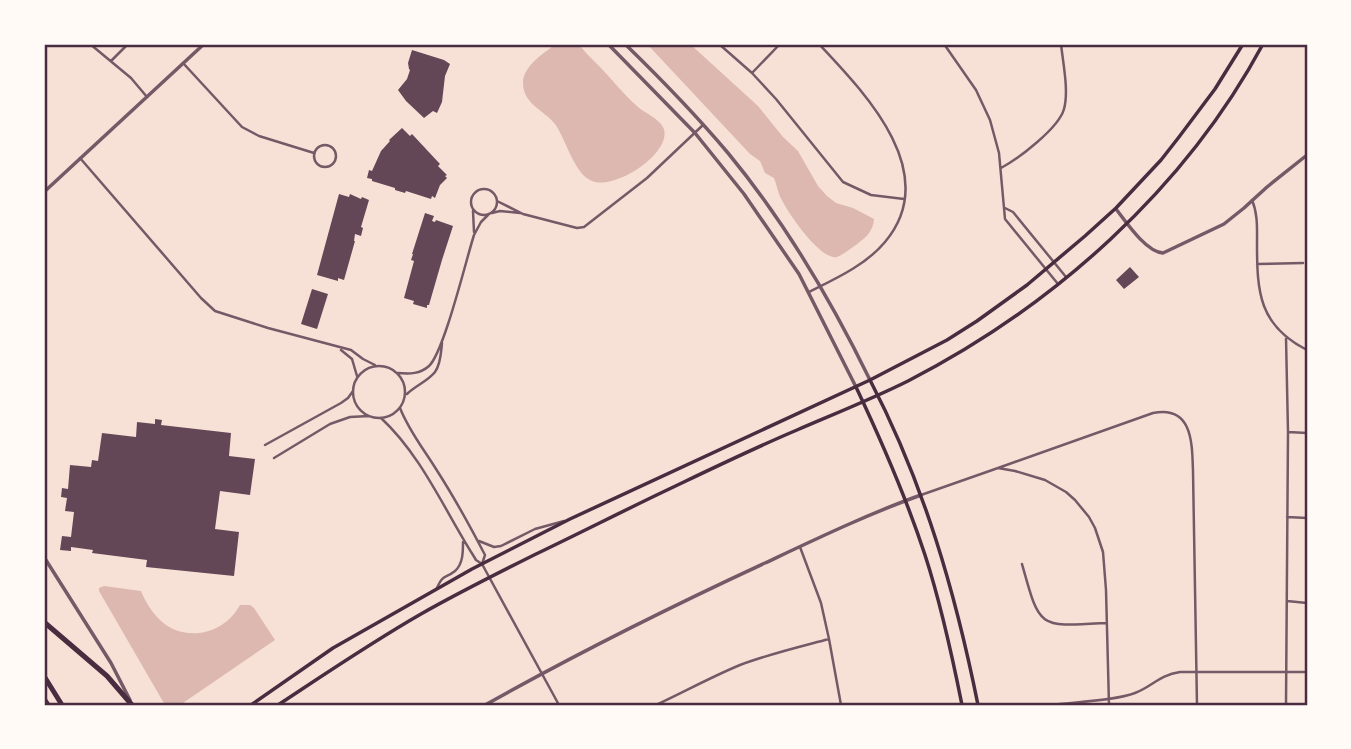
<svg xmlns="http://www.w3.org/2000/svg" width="1351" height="749" font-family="'Archivo Narrow',sans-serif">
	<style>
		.water { fill: #dcb8b0 }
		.building { fill: #644757 }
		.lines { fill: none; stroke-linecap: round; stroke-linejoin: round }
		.minor { stroke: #755966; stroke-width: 2.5 }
		.tertiary { stroke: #755966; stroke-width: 3.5 }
		.secondary { stroke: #4a2c40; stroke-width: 3.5 }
		.motorway { stroke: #4a2c40; stroke-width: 5 }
		.neatline { fill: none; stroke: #4a2c40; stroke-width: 2.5 }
	</style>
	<rect width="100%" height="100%" fill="#f7e1d7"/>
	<!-- water -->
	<path class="water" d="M556,44L579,45C585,52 591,58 597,64C611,78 623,94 638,107C645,113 658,118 663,127C675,151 616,191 592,181C574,174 566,139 555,124C544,110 523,104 523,83C523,66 544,53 556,44Z
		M647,44H690L758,106L783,137L798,151L818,186L827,196L836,203L853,208L874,219C873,232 866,237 856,245C851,248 843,255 837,257C820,261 784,208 779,194C777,188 776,183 774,178L765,173L760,161L750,154Z
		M104,586L141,591C147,606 158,622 173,629C199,640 227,629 240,605H250L254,608L275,640L180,705H165L99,591V588Z"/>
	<!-- building -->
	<path class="building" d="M412,50L444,60L450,64L445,76L442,102L437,113L433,111L424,118L406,101L398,90L407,79L410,70L409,69L408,63Z
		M402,128L410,136L412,134L440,164L438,166L447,175L445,176L447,178L440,185L435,198L432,196L431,199L406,191L405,193L395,190V188L372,181V179L367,178L369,170L372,171L381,151L390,141L389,140Z
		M339,194L349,197L350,194L361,199L362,197L369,200L361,227L363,228L361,236L355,234L354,241H355L344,280L338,278V281L317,275Z
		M425,213L434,216L432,221L435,222L436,220L453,226L442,260L429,305H427V308L413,304L414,301L404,298L414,261L411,260L413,254H412Z
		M1130,267L1139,277L1124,289L1116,280Z
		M312,289L328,294L317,329L301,324Z
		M155,419L162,420L161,425L231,433L229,456L255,459L250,495L220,491L215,529L239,532L234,576L146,567L147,560L92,553L93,550L71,547V551L60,550L62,536L71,537L74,512L65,511L67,498L61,497L62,488L68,489L70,465L91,467L92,460L98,461L102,433L136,437L137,422L155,424Z"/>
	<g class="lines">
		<!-- minor -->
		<path class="minor" d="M90,44L131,78L147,97
			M719,44L752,73L776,99L843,182L871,195L904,199
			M944,44L976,90L990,120L999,153L1005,219L1058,284
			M111,61L128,44
			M183,63L242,127L259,136L314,153
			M752,73L780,44
			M314 156a11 11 0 1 1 22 0a11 11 0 1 1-22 0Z
			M80,158L201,298L215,311L268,328L351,350L363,359L375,365
			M1001,168C1018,159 1059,128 1064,109C1069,91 1063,63 1061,44
			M471 202a13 13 0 1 1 26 0a13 13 0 1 1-26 0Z
			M1252,200C1258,214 1257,229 1257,244C1257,292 1259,326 1307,350
			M497,201L523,214L577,228L584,227L647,178L703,125
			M1005,208L1013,212L1066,277
			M473,211L474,232
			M492,213L500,211L520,213
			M1257,264L1303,263
			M809,292C835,279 866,265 885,242C943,173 865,93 819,44
			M341,350L352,359L357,376
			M353 392a26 26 0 1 1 52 0a26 26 0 1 1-52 0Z
			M398,373C410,374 420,374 429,366C444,352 466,260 474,235L481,222L488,215
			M407,394C415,386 428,381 435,372C441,364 441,352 442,343
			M400,408C409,431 423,448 436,469C454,497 470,526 485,555L482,564
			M381,418C421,455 444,509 473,555L476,560L482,564L559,705
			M1288,432L1307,433
			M265,445L341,403L348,398L353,391
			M274,458L330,424L350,417L369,416
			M998,468L1153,413C1193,405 1192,444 1193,471L1197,705
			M921,495L998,468L1015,471L1045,480L1066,492L1075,500L1089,517L1095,528L1103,552L1106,590L1109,705
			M1287,517L1307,518
			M479,541L494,547L501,546L535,529L564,521
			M800,547L821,603L829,639L841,705
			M1022,564C1040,629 1038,627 1106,623
			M437,588C443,574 445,579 455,571C463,564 463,552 463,542
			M1287,601L1307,603
			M656,705C684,692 711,677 740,665C769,654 799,647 829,639
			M1051,705C1074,702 1114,701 1135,693C1153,686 1159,675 1180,672H1307
			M1286,705L1288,432L1286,338"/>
		<!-- tertiary -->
		<path class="tertiary" d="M608,44L695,133L744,194L799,274L856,387
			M625,44C661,79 696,115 728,153C785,222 831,300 870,380
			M44,192L204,44
			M1116,209C1126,222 1146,252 1163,253L1224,224L1244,208L1267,187L1307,155
			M44,557L111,663L130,700
			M485,705C576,654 670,607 765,563C816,539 868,514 921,495"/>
		<!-- secondary -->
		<path class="secondary" d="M870,380C924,484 955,591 978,705
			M856,387C882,442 906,497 925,555C941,604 952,655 962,705
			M251,705L333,648L472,569L570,519L870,380L947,340L977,321L1027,285L1085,236L1116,208L1161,160L1179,137L1215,89L1243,44
			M278,705C325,674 372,642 421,614C458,593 496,574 534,555C578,534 621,512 665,491C709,470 752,449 797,430C834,414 872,399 908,381C1054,306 1185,189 1263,44"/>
		<!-- motorway -->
		<path class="motorway" d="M44,622L107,676L132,705
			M44,676L62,705
			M44,699L48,705"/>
	</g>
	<!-- border -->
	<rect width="1351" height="749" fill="none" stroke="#fffaf5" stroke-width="91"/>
	<rect x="46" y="46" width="1260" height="658" class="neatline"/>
</svg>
